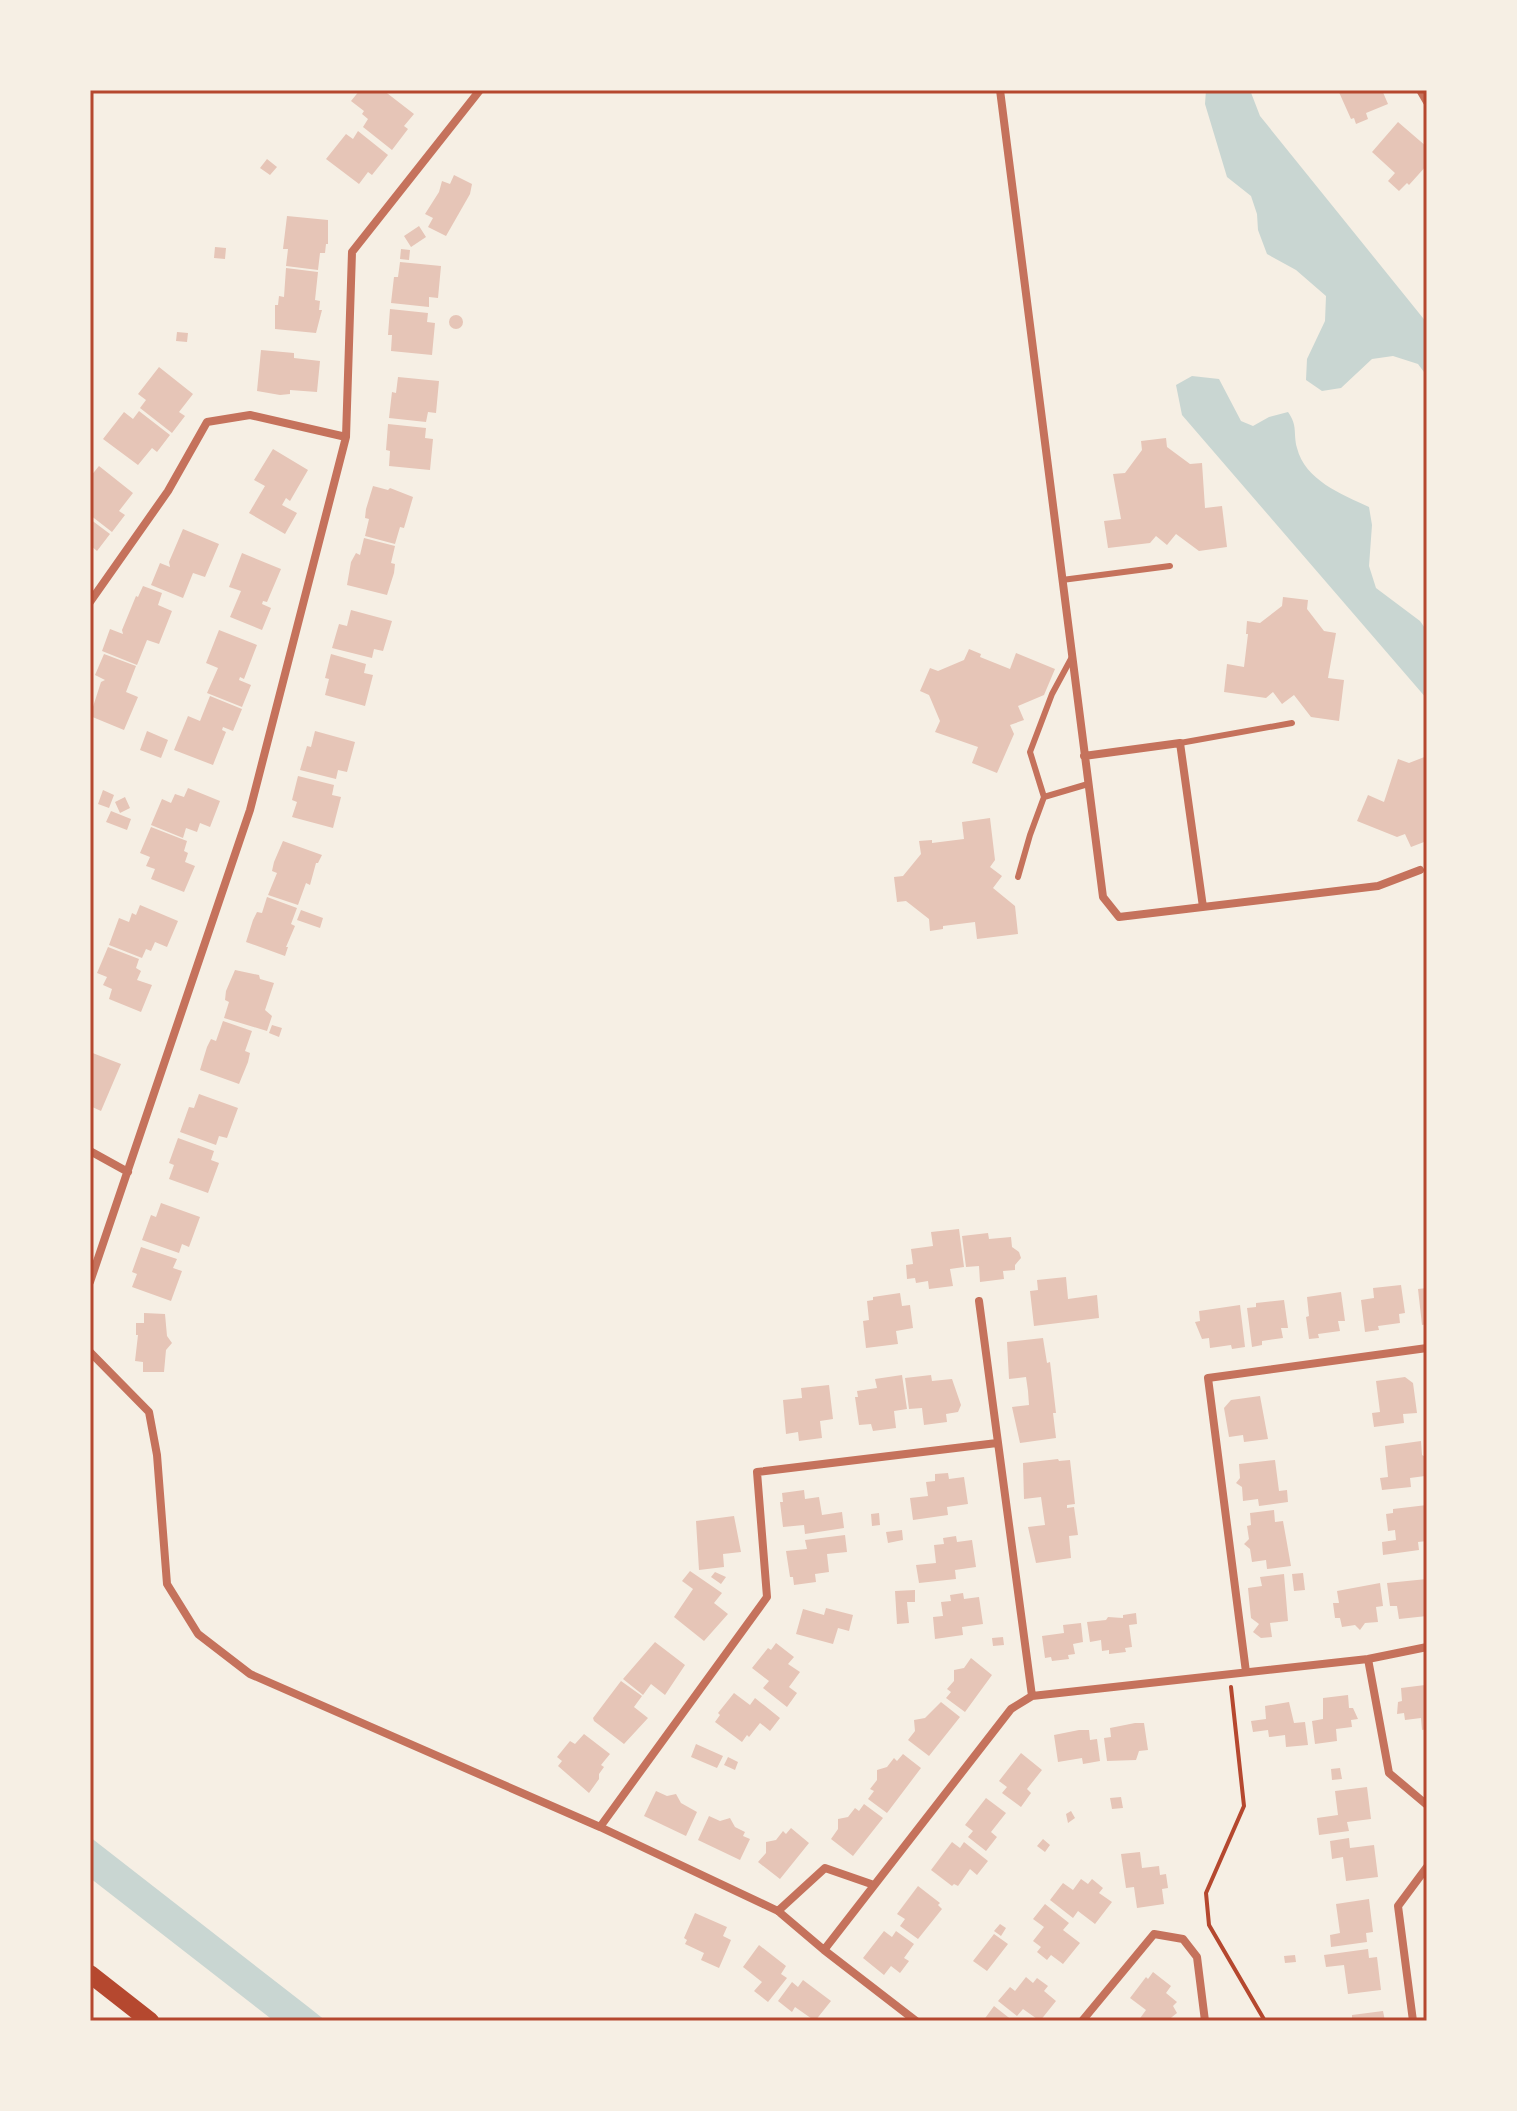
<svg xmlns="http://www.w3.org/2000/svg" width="1517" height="2111" font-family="Montserrat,sans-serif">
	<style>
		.water { fill: #c9d6d2 }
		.building { fill: #e6c5b7 }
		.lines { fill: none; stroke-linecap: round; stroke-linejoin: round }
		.path { stroke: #b5482f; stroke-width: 4 }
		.service { stroke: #c5725c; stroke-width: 6 }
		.minor { stroke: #c5725c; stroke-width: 8 }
		.trunk { stroke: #b5482f; stroke-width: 18 }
		.neatline { fill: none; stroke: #b5482f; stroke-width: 3 }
	</style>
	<rect width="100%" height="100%" fill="#f6efe4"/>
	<!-- water -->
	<path class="water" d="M1206,90H1250L1260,116L1427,323V376L1418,364L1393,356L1372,359L1341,388L1322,391L1306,380L1307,359L1325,321L1326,296L1296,270L1267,254L1258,230L1257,214L1251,196L1227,177L1205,104Z
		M1192,376L1219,379L1241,421L1253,426L1269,417L1288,412C1298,426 1293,433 1297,448C1305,480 1341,494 1369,507L1372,525L1369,566L1376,588L1420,621L1427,631V699L1182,415L1176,385Z
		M90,1837L311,2009L326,2021H274L90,1878Z"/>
	<!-- building -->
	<path class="building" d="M360,90H383L414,114L404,126L408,129L392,150L363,127L368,119L362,114L364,111L351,101Z
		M1338,90H1382L1388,104L1366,113L1368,119L1356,124L1354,118L1351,119Z
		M1398,122L1427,147V165L1409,185L1407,183L1399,191L1388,181L1395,173L1372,152Z
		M358,131L388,155L372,175L368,172L359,184L326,159L346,134L353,139Z
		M267,159L277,167L270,175L260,168Z
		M454,175L472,184L470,194L446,236L428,227L433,218L425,214L439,192L442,181L450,184Z
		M287,216L328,220V244H326L325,253H320L318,270L286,266L288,249H283Z
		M419,226L426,237L411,247L404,236Z
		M215,247L226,248L225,259L214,258Z
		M401,249L410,250L409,260L400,259Z
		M400,262L441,266L438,298L429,297V307L391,303L394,277H398Z
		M286,268L318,272L315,300L320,301L319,310H322L316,333L275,329V305H278L279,296L284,297Z
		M390,309L428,313L427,322L435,323L432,355L391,351L392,335H388Z
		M449 322a7 7 0 1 1 14 0a7 7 0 1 1-14 0Z
		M177,332L188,333L187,342L176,341Z
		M261,350L294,353V358L320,361L317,392L290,390V394L280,395L257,391Z
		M159,367L193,394L179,412L185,416L172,433L140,408L146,400L138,394Z
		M398,377L439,381L436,413L428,412L426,422L389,418L392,392L396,393Z
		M139,411L170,435L157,452L152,448L138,465L103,439L124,412L133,419Z
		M388,424L426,428L425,438L433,439L430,470L389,466L390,451L386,450Z
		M1166,438L1167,447L1190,464L1202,463L1205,508L1222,506L1227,547L1199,551L1176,534L1167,545L1156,536L1150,543L1108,548L1104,521L1121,519L1113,474L1125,473L1142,450L1141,441Z
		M273,449L308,470L290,501L286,498L282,505L297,513L285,534L249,513L265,486L254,480Z
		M99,466L133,493L119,511L125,515L112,532L90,515V477Z
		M373,486L388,490L390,488L413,497L404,528L400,527L395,544L365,536L369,519L365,518L366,509Z
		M90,519L110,534L97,551L90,545Z
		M183,529L219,544L205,577L193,573L183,598L151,585L160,563L170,567L169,562Z
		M364,538L395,546L391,563L395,564L394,573L387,595L347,585L351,562L356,553L360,555Z
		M242,553L281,569L267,602L263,601L262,604L271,608L262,630L230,617L241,591L229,587Z
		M143,586L162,593L158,605L172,611L159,644L147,640L137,665L102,651L110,629L123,634L122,630L136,596L138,597Z
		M1283,597L1308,600L1307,609L1324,631L1336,633L1328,678L1344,680L1339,721L1311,717L1294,695L1282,704L1273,692L1266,698L1224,692L1227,664L1244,667L1248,634H1246L1247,621L1260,623L1282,606Z
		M351,610L392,621L383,651L374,649L372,658L332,648L339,624L347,626Z
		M219,630L257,645L244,679L240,677L239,680L251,685L242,707L207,693L218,668L206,663Z
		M969,649L981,654L980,657L1010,669L1016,653L1055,669L1044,695L1018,706L1024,720L1010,725L1014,734L997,773L972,763L978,747L935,732L940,721L929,695L920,691L930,668L938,671L964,660Z
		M104,654L136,666L126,692L138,697L124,730L90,716L101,682L105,680L95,675Z
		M331,654L366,664L364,673L373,675L365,706L325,695L329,679L325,678Z
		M210,696L242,709L233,731L223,727L222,730L226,732L213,765L174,750L188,716L200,721Z
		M147,731L168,740L161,758L140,750Z
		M315,731L355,742L347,772L338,770L336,779L300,770L307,746L311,747Z
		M1427,756V848L1424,842L1411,847L1405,834L1397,837L1357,821L1368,795L1384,802L1398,759L1409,763Z
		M298,776L334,785L332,795L341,797L333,828L292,817L297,802L292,800Z
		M188,788L220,801L210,827L200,823L197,832L186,828L183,838L151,825L162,799L171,803L175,794L184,797Z
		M103,790L114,795L109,808L98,804Z
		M125,797L130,808L120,813L115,802Z
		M111,811L131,819L127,830L106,822Z
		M990,818L995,860L990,867L1002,876L993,888L1015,906L1018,934L977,939L975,922L943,926V929L930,931L929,919L906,901L897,902L894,877L903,876L921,854L919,841L932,840V843L964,839L962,822Z
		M151,827L187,841L184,851L188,853L185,862L195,866L184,892L151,879L155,869L146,866L150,857L140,853Z
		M283,841L322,855L318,863H316L310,885L306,883L298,905L268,895L277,873L272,871L274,862Z
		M267,897L297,908L291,924L295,926L286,947H288L285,956L246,942L253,920L257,912L262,913Z
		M140,905L178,921L167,947L155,942L151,951L146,949L142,958L109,945L119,918L129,922L132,913L136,915Z
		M301,910L323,918L320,928L297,920Z
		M108,947L139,959L136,968L141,971L137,980L152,985L141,1012L109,999L112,989L103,985L107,977L97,973Z
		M235,970L259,975L260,979L274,983L265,1010L272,1016L267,1031L224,1018L229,1002L225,1000L226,991Z
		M223,1021L252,1031L245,1051L250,1053L248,1062L239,1084L200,1070L207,1047L211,1039L216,1041Z
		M272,1025L282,1028L279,1037L269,1033Z
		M90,1052L121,1064L101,1111L90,1106Z
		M199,1094L238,1108L227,1138L219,1136L216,1145L180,1132L189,1107L194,1108Z
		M178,1138L214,1151L211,1160L219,1163L208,1193L169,1179L174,1165L169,1163Z
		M161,1203L200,1217L189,1247L182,1244L179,1253L142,1240L151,1215L156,1217Z
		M959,1229L964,1267L950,1269L953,1286L929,1289L928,1281L916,1283L915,1278L907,1279L906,1265L913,1264L911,1249L933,1246L931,1232Z
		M988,1233L989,1239L1011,1237L1012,1247L1019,1252L1021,1258L1015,1265V1270L1003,1271L1004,1279L980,1282L979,1266L966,1267L962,1236Z
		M141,1247L177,1259L173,1268L182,1271L171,1301L132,1287L137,1274L132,1272Z
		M1066,1277L1068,1299L1097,1295L1099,1318L1034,1326L1030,1291L1038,1290L1037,1280Z
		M1401,1285L1405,1313L1399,1314L1400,1323L1378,1326L1379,1330L1365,1332L1361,1300L1374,1298L1373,1288Z
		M1427,1288V1324L1422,1325L1418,1289Z
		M1341,1292L1345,1321H1338L1340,1331L1318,1334L1319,1338L1309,1339L1306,1317L1309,1316L1307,1297Z
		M900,1293L902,1306L910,1305L913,1328L896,1331L898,1344L866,1348L863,1321L869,1320L867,1301L873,1300V1297Z
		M1284,1300L1288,1328H1281L1283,1338L1262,1341V1345L1252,1347L1247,1308L1256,1307V1303Z
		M1240,1305L1245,1347L1232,1349L1231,1345L1210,1348L1209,1338L1202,1339L1195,1322L1200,1321L1199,1311Z
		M144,1313L165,1314L167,1336L172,1343L166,1350L164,1372H143V1362L135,1361L138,1335H136V1323H144Z
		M1043,1338L1047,1363L1050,1362L1056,1413H1053L1056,1438L1020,1443L1012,1407L1029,1405L1028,1391L1026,1377L1009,1379L1007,1342Z
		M902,1375L907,1409L894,1411L896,1428L873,1431L871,1424L859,1425L855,1397H858L857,1391L877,1388L875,1379Z
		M931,1375L932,1381L952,1379L961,1405L958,1412L946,1414L947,1422L924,1425L922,1408L909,1409L905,1378Z
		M1405,1377L1413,1383L1417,1413L1403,1414L1404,1423L1374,1427L1372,1413L1380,1412L1376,1381Z
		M829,1385L833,1419L820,1421L822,1438L799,1441L798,1432L786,1434L783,1400L802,1398L801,1388Z
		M1260,1396L1268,1439L1244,1442L1243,1435L1229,1437L1224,1408L1231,1400Z
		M1421,1441L1422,1455L1427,1458L1424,1464L1425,1476L1410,1478L1411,1487L1382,1490L1380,1478L1388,1477L1385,1446Z
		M1058,1459L1059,1461L1070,1460L1075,1504L1067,1505V1508L1074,1507L1078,1535L1069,1536L1071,1558L1036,1563L1028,1527L1045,1525L1041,1497L1024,1499L1023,1463Z
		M1275,1460L1279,1491L1287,1490L1288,1502L1259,1506L1258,1499L1243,1501L1242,1487L1236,1483L1240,1478L1239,1464Z
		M948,1473L949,1479L964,1477L968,1504L947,1507L948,1515L913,1520L910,1498L928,1496L926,1482L935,1481V1474Z
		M804,1490L805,1499L819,1497L822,1515L842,1512L844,1528L805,1534L804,1525L783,1527L780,1502H783L782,1493Z
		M1427,1505V1541L1418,1542L1419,1550L1383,1555L1382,1542L1396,1540L1395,1530L1388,1531L1386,1514L1393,1513V1509Z
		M1274,1510L1275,1522L1283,1521L1291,1566L1267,1569L1266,1560L1252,1562L1250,1549L1244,1544L1249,1539L1247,1526L1251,1525L1250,1513Z
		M879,1513L880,1525L872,1526L871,1514Z
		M734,1516L741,1552L723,1554L724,1567L699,1570L696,1521Z
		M902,1530L903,1540L888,1543L886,1532Z
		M845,1535L847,1552L827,1554L829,1572L815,1574L816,1582L794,1585L793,1577H790L786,1551L807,1549L805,1540Z
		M956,1536L957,1542L972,1540L976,1567L955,1570L956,1579L919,1583L916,1565L936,1563L934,1545L944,1544L943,1538Z
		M690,1571L722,1593L714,1603L728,1614L704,1641L674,1617L693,1589L682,1581Z
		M715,1572L726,1577L721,1584L711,1577Z
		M1303,1573L1305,1590L1294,1591L1292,1574Z
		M1284,1574L1288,1621L1270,1623L1272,1637L1261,1638L1253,1632L1259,1624L1251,1618L1248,1588L1262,1586L1260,1577Z
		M1427,1579V1616L1399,1619L1397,1606H1390L1387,1583Z
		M1380,1583L1383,1606L1376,1607L1378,1622L1365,1623L1360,1630L1355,1625L1342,1627L1340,1618H1335L1333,1603H1339L1337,1591Z
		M915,1590V1602H907L909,1623L897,1624L895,1591Z
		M963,1593L964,1599L979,1597L983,1624L962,1627L963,1635L935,1639L933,1617L943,1616L941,1602L951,1601L950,1595Z
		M826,1608L853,1615L849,1631L838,1628L833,1644L796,1634L803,1609L824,1615Z
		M1136,1613L1137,1624L1129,1625L1132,1647L1125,1648L1126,1652L1109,1654V1650L1102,1651L1101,1640L1090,1642L1087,1622L1106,1620L1108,1617L1123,1618V1615Z
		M1081,1623L1083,1642L1073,1644L1075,1654L1068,1655L1069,1659L1052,1661L1051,1657L1045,1658L1042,1636L1064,1633L1063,1625Z
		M1003,1637L1004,1645L993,1646L992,1638Z
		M655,1642L685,1665L665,1695L651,1684L643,1695L623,1679Z
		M776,1643L794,1657L788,1664L800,1672L789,1687L797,1693L787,1707L763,1688L769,1681L752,1668L768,1648L771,1650Z
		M971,1658L992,1675L965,1712L946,1698L951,1692L947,1689L954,1681V1670L964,1668Z
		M621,1681L642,1696L634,1707L648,1718L624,1744L594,1721L593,1718Z
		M1425,1685L1427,1729L1422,1730L1421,1718L1405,1720L1404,1713L1397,1714L1398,1702L1402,1701L1401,1688Z
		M734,1693L750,1705L755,1698L780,1718L770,1731L760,1723L749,1737L747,1735L742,1742L715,1722L720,1715L718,1713Z
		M1348,1695L1349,1708H1353L1358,1719L1351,1720L1352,1727L1336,1729L1337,1741L1315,1744L1312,1721L1323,1719V1698Z
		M941,1702L960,1717L929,1756L908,1740L915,1731L914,1720L925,1718Z
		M1289,1702L1294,1723L1305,1722L1308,1745L1286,1747L1285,1735L1269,1737L1268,1730L1253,1732L1251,1721L1266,1719L1265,1706Z
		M1135,1723H1144L1148,1750L1139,1751L1136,1760L1107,1761L1104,1738L1111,1737L1110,1728Z
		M1079,1730H1089L1090,1740L1097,1739L1100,1761L1083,1764L1082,1758L1058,1762L1054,1735Z
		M584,1734L610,1754L601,1765L604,1767L599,1774V1779L589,1793L558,1766L562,1761L557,1757L570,1741L575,1744Z
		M696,1744L723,1756L717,1768L691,1757Z
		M1021,1753L1042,1770L1027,1789L1031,1793L1021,1807L1002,1793L1007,1787L999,1781Z
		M903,1754L921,1768L887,1813L868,1799L874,1791L870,1789L877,1780V1770L887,1767L894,1758L897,1761Z
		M728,1757L738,1762L735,1770L724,1765Z
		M1340,1768L1342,1779L1332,1780L1331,1769Z
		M1367,1787L1371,1819L1347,1822L1349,1831L1319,1835L1317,1818L1338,1815L1335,1791Z
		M656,1791L667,1796L676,1794L681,1803L697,1812L686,1836L644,1816Z
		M1121,1797L1123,1808L1112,1809L1110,1798Z
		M986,1798L1006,1813L991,1832L997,1837L986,1851L968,1837L973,1831L965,1825Z
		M864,1804L883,1818L853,1856L831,1839L838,1829V1819L848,1817L855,1808L859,1811Z
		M1071,1811L1075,1818L1068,1823L1066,1814Z
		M709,1816L720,1821L730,1818L735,1827L745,1832L743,1836L750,1839L740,1860L698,1840Z
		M791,1828L809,1843L780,1879L758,1862L766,1853V1842L776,1840L783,1831L786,1834Z
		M1349,1838L1350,1848L1374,1845L1378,1877L1346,1881L1343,1857L1332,1859L1330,1841Z
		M1043,1839L1050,1845L1045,1852L1037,1846Z
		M952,1842L960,1848L964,1842L988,1861L977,1875L970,1869L958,1886L954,1884L952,1886L931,1870Z
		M1140,1852L1142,1868L1159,1866L1160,1875L1166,1874L1168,1888L1162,1889L1164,1904L1137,1908L1134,1887L1126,1888L1121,1854Z
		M1081,1879L1088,1884L1092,1879L1103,1888L1099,1893L1112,1902L1095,1924L1078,1911L1073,1918L1050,1900L1063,1883L1073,1890Z
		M918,1886L940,1903L938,1905L942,1909L918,1939L900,1926L905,1919L897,1914Z
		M1369,1899L1373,1932L1366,1933L1367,1942L1331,1947L1330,1935L1340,1933L1336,1904Z
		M1045,1904L1069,1923L1063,1930L1080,1943L1063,1964L1051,1955L1047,1960L1037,1952L1041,1947L1033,1941L1044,1927L1033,1919Z
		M695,1913L727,1927L723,1936L731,1940L719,1968L701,1960L704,1953L685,1944L687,1940L684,1938Z
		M1000,1924L1006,1928L1001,1936L994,1931Z
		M884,1931L892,1937L896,1931L914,1944L904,1958L909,1961L900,1973L891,1966L884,1975L863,1958Z
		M994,1934L1008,1944L987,1971L973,1961Z
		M759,1945L786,1966L781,1974L787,1978L768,2002L754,1991L762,1982L743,1967Z
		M1368,1949L1369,1958L1377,1957L1381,1990L1348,1994L1344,1965L1326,1967L1324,1955Z
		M1295,1955L1296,1962L1285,1963L1284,1956Z
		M1153,1972L1171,1986L1166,1993L1177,2002L1173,2006L1177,2013L1167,2021H1138L1146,2010L1130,1998L1146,1977L1148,1979Z
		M1026,1977L1033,1983L1037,1978L1048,1986L1044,1991L1056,2001L1040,2021L1023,2009L1017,2016L998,2001L1010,1987L1015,1991Z
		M803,1980L831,2001L815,2021L795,2007L792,2012L778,2001L792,1982L798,1987Z
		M994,2006L1013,2021H983Z
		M1383,2011L1385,2021H1352V2015Z"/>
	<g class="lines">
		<!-- path -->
		<path class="path" d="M1231,1687L1244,1806L1206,1893L1209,1925L1265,2021"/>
		<!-- service -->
		<path class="service" d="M1062,580L1170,566
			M1180,743L1292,723
			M1044,797L1030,752L1052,694L1072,657
			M1018,877L1030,835L1044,797L1088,784"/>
		<!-- minor -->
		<path class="minor" d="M1000,90L1103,897L1119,917L1378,886L1420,870
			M1420,90L1427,102
			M90,602L168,491L207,422L250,415L346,437
			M1084,756L1180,743L1203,907
			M90,1151L128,1172
			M90,1282L250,810L346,437L352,252L480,90
			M979,1301L1032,1696
			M90,1352L149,1412L157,1455L167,1584L198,1634L250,1674L600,1827L778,1911L824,1950L1011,1709L1032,1696L1368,1659L1427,1647
			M1368,1659L1389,1773L1427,1805
			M1246,1672L1208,1378L1427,1348
			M600,1827L767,1597L757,1472L997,1443
			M778,1911L825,1868L874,1885
			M824,1950L916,2021
			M1082,2021L1154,1934L1183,1939L1197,1957L1205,2021
			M1413,2021L1398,1906L1427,1867"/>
		<!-- trunk -->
		<path class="trunk" d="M90,1974L150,2021"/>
	</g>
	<!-- border -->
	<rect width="1517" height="2111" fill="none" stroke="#f6efe4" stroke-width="184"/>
	<rect x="92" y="92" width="1333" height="1927" class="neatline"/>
</svg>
